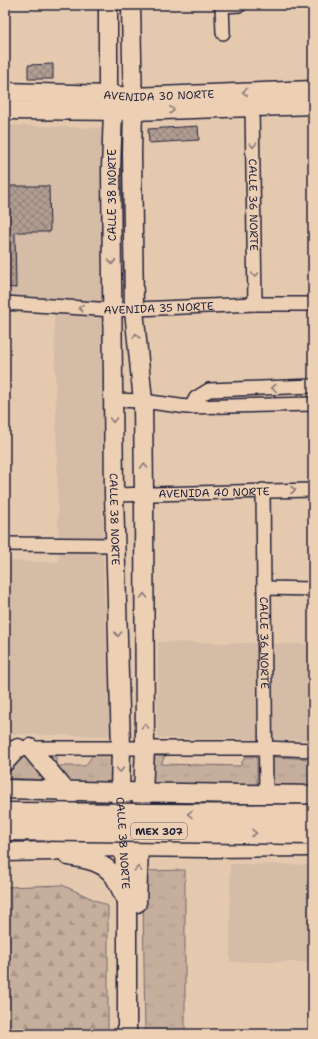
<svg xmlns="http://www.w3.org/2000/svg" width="318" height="1039" font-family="'Shantell Sans',sans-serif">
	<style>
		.built { fill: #d5bca6 }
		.grass { fill: url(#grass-tufts); stroke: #74686c }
		.forest { fill: url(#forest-firs); stroke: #74686c }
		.building { fill: url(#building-cross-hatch); stroke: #22223b }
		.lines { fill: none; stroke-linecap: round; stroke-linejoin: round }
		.street-casing { stroke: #22223b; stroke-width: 16 }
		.secondary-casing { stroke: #22223b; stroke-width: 21 }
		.street { stroke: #edd0b4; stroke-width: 13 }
		.secondary { stroke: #edd0b4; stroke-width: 18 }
		.highway-bridge-casing { stroke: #22223b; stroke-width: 25; stroke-linecap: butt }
		.highway-bridge { stroke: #edd0b4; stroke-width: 22 }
		.oneway { stroke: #887978 }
		.labels { text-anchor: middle; stroke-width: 3; stroke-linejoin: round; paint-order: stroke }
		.shield { fill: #edd0b4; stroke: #5f565f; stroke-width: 1 }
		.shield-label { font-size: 10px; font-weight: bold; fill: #22223b }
		.street-label { font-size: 11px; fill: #22223b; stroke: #edd0b4 }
	</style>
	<defs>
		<pattern id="grass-tufts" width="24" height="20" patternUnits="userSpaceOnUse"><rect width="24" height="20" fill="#c5ae9c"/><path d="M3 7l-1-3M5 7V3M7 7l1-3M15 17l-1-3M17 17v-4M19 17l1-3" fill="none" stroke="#a99587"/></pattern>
		<pattern id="forest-firs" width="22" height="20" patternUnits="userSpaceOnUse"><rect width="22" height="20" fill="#c5ae9c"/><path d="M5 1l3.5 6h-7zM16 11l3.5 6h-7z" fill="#a99587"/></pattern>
		<pattern id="building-cross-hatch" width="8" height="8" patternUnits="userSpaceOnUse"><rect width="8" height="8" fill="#b19d91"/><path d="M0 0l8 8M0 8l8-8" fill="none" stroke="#908078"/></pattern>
	</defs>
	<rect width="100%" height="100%" fill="#e5c9af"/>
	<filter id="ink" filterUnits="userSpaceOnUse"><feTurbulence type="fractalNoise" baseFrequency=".025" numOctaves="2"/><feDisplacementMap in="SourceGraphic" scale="8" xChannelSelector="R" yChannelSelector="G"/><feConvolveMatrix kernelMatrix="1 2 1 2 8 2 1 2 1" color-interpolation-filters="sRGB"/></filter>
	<g filter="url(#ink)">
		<!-- built -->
		<path class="built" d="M5,125L102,128L103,562L111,736L5,734V561L59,562L54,313L5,311Z
			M158,642L313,644V740L157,738Z
			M230,864L313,865V962H230Z"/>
		<!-- grass -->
		<path class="grass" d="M93,755H114V776L107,784L65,783L43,757H57L55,766H85Z
			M153,756H165L161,764L240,766L245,757H257V787L153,784Z
			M32,757L51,780L5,778V769L15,758Z
			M273,757L313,759V788L270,787V760Z
			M185,870V1034H145L143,899L147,871Z"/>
		<!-- forest -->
		<path class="forest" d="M62,885L108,906V1034H5V887Z"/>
		<!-- building -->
		<path class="building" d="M53,64V79H28V65Z
			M198,126L199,140L149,143L148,129Z
			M5,186H49L50,232H15L16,288L5,287Z"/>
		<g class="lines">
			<defs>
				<g id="street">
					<path d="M222,5L223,33"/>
					<path d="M222,6L240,5"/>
					<path id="s1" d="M252,106L255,304"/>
					<path id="s2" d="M5,303L113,310L255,304H313"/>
					<path d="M113,400L143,401L187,407L313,404"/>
					<path d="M191,407L196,398L209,390L313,386"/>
					<path id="s3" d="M263,490L266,795"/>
					<path id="s4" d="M114,495L313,490"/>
					<path d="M5,544L115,545"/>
					<path d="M264,588L313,589"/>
					<path d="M5,748H265L313,750"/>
				</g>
				<g id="secondary">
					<path id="s5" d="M108,5V95L113,111L111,169L114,495L121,748L120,792L127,901V1034"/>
					<path d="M131,5L133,111L132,152L134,310L143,401L144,494L145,748L143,793L139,846L137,903"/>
					<path id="s6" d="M5,92L108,95L132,97L313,90"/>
					<path d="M5,110L133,111L313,105"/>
					<path d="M30,748L65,790L68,798"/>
					<path d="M5,762L18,748"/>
					<path d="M5,789L120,792L313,795"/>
					<path d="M5,852L52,851L72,848L124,847L206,848L313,847"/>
					<path d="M68,856C85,859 103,861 114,876C118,882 121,890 124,896"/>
				</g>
			</defs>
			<!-- street casing -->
			<use href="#street" class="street-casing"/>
			<!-- secondary casing -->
			<use href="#secondary" class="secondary-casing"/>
			<!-- street -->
			<use href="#street" class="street"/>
			<!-- secondary -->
			<use href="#secondary" class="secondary"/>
			<defs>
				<path id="highway-bridge" d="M5,814L313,816
					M5,829L313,833"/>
			</defs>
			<!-- highway-bridge casing -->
			<use href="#highway-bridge" class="highway-bridge-casing"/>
			<!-- highway-bridge -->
			<use href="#highway-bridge" class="highway-bridge"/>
		</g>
		<!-- one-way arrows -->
		<defs><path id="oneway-chevron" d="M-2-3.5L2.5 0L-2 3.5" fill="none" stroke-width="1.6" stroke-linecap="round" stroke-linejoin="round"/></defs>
		<g class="oneway">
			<use href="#oneway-chevron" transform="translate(245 92) rotate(178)"/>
			<use href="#oneway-chevron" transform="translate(172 110) rotate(-3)"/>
			<use href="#oneway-chevron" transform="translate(253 145) rotate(89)"/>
			<use href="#oneway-chevron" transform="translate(112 262) rotate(89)"/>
			<use href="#oneway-chevron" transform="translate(255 275) rotate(89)"/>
			<use href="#oneway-chevron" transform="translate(81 308) rotate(-176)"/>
			<use href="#oneway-chevron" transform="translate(136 336) rotate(-96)"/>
			<use href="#oneway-chevron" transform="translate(274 388) rotate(178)"/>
			<use href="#oneway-chevron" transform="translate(113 420) rotate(89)"/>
			<use href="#oneway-chevron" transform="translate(144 466) rotate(-91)"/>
			<use href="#oneway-chevron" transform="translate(293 490)"/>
			<use href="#oneway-chevron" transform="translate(144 596) rotate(-90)"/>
			<use href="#oneway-chevron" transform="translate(118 634) rotate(89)"/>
			<use href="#oneway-chevron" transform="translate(145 726) rotate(-90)"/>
			<use href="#oneway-chevron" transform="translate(120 770) rotate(90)"/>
			<use href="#oneway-chevron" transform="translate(190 814) rotate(-179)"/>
			<use href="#oneway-chevron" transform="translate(254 833) rotate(1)"/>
			<use href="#oneway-chevron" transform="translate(138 869) rotate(-88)"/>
		</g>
	</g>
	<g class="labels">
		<!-- shield labels -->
		<rect class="shield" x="131" y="823" width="56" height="16" rx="3"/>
		<g class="shield-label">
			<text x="159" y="835">MEX 307</text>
		</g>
		<!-- street labels -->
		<g class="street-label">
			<text dy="4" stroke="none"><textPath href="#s6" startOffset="154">AVENIDA 30 NORTE</textPath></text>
			<text transform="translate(112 195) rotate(-90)" y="4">CALLE 38 NORTE</text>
			<text dy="4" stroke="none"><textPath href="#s1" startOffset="99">CALLE 36 NORTE</textPath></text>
			<text dy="4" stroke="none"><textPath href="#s2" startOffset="154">AVENIDA 35 NORTE</textPath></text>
			<text dy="4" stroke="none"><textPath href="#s4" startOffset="100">AVENIDA 40 NORTE</textPath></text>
			<text dy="4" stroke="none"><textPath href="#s5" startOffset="515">CALLE 38 NORTE</textPath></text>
			<text dy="4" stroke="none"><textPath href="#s3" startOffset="153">CALLE 36 NORTE</textPath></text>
			<text dy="4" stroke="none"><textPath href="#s5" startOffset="839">CALLE 38 NORTE</textPath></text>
		</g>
	</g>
	<!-- margin -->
	<rect width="318" height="1039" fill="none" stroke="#edd0b4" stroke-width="20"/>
	<rect x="10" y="10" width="298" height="1019" fill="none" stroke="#22223b" stroke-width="1.5" filter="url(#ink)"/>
</svg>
